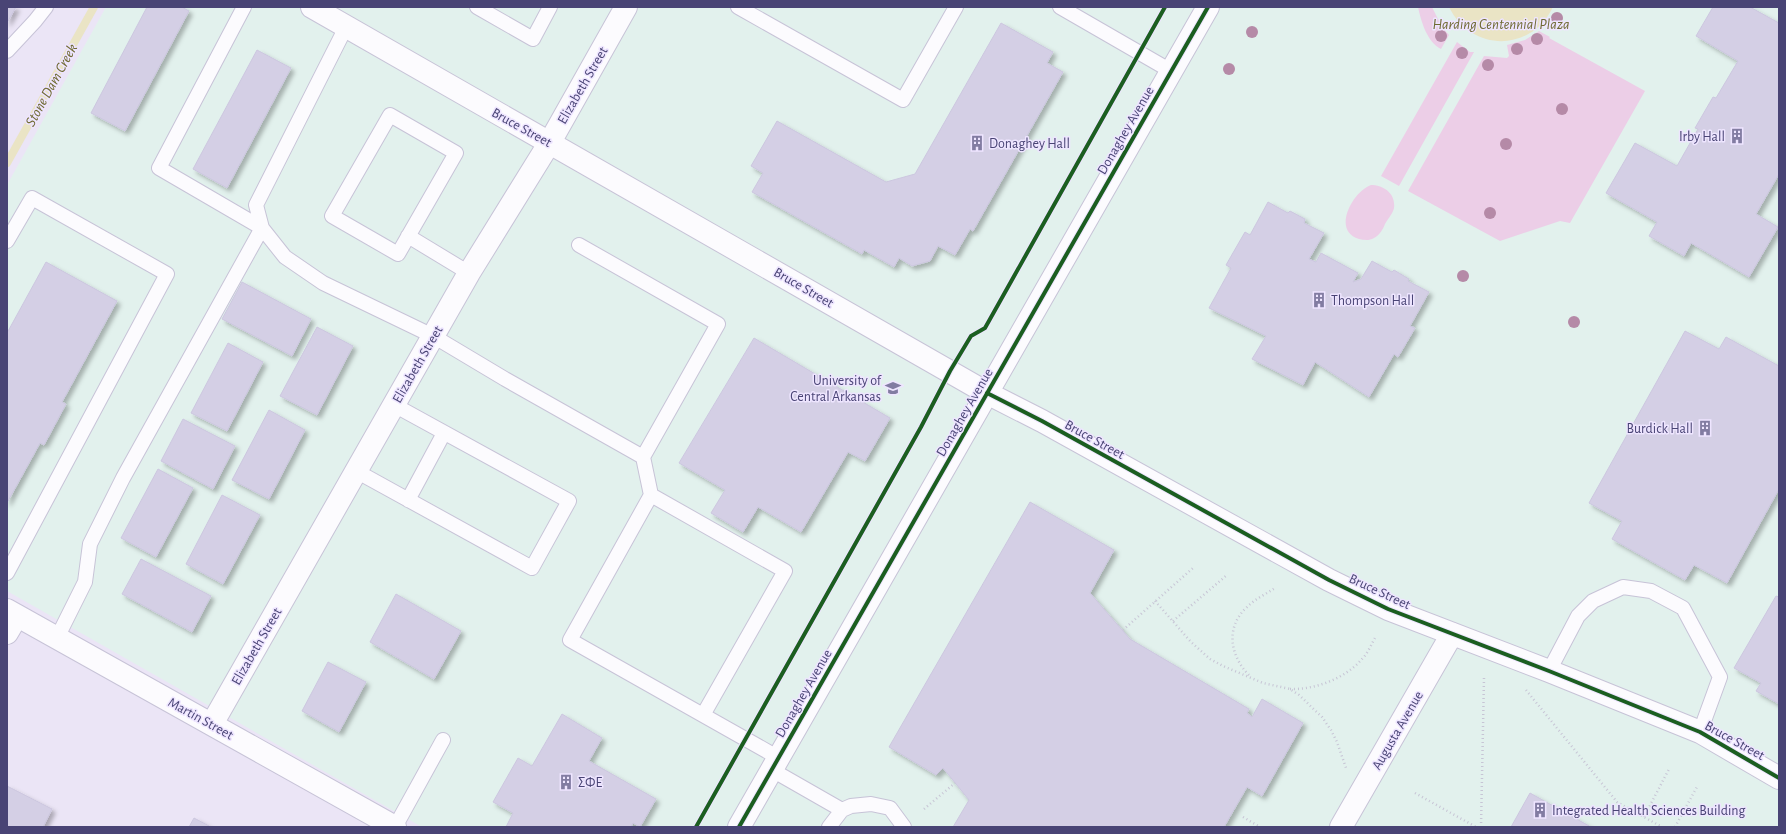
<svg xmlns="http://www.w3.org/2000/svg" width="1786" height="834" font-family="'Alegreya Sans',sans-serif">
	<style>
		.education { fill: #e2f1ed }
		.green { fill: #eccee7 }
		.water { fill: #eae4c5 }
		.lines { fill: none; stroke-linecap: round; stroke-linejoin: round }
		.stream { stroke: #eae4c5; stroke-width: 8 }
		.building { fill: #d4cfe5; stroke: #ccc7df; filter: url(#shadow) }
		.service-casing { stroke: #c7c3d7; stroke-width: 16 }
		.minor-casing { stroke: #c7c3d7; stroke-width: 24 }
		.tertiary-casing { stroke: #c7c3d7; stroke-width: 24 }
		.path { stroke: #c7c5d5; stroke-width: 2.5; stroke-dasharray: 1 3; stroke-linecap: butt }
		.service { stroke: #fcfbfe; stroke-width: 14 }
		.minor { stroke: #fcfbfe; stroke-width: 22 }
		.tertiary { stroke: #fcfbfe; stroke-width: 22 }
		.cycleway-casing { stroke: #eee5ff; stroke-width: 6 }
		.cycleway { stroke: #1b5e20; stroke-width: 4 }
		.tree { fill: #b58aa7 }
		.labels { text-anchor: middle; stroke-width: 3; stroke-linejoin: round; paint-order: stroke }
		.street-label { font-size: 14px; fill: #494475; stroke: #eee5ff }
		.poi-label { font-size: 14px; fill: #494475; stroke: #eee5ff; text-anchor: start }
		.water-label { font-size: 15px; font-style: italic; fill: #6f6a32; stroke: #eee5ff }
	</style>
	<defs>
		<filter id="shadow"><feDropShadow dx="3.5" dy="3.5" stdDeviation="2" flood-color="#0004"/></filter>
	</defs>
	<rect width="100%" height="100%" fill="#ebe5f6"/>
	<!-- education -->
	<path class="education" d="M106,7H1779V827H422L7,591V185Z"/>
	<!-- green -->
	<path class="green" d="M1418,7H1432L1442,27L1449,35L1441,49C1427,42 1421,21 1418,7Z
		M1539,31L1550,37L1549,38L1645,91L1570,223L1560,221L1500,241L1408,191L1484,56L1507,58L1509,56L1507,45L1525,40Z
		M1457,42L1470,52H1474L1399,186L1381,176Z
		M1371,185C1383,185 1396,193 1394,208C1393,213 1388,219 1385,224C1383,229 1380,235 1374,238C1369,241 1364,240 1359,239C1331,231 1353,191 1371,185Z"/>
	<!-- water -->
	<path class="water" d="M1449,7H1553C1531,53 1471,52 1449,7Z"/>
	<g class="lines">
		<!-- stream -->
		<path class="stream" d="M7,163L94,7"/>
	</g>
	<!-- building -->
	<path class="building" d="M7,7H16L7,23Z
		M147,7H182L189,11L125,131L91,113Z
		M1713,7H1750L1779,23V174L1756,214L1778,227L1749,277L1691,243L1684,256L1649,236L1657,222L1606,193L1635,143L1677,166L1698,129L1695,128L1713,97L1716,98L1738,61L1696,36Z
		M1001,23L1053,52L1047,63L1063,72L973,231L970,229L955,255L938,246L930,261L912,266L899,258L894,267L864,250L862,254L752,192L763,173L751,166L777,121L886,182L915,174Z
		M257,50L291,68L227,188L193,169Z
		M1268,202L1288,213L1290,211L1305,219L1304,223L1324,233L1309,259L1316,262L1321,253L1358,273L1353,282L1361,279L1372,261L1392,272L1394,270L1409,279L1408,281L1429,292L1410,326L1415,328L1398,357L1394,354L1369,397L1315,362L1303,385L1252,359L1266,336L1209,308L1231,268L1226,265L1245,232L1250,235Z
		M46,262L117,301L62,402L66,404L44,445L40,443L7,503V333Z
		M242,282L311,319L292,356L222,319Z
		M317,327L353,346L317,415L280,396Z
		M1685,331L1719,349L1726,337L1779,366V489L1727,583L1694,565L1685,580L1612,539L1622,521L1589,503Z
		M754,338L890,418L865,461L848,452L801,532L758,507L743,532L711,513L725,490L679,463Z
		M228,343L263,362L227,431L191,413Z
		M269,410L305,430L269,499L232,480Z
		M183,419L235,446L213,489L161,461Z
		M158,469L193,488L156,557L121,538Z
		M222,495L260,515L223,584L186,564Z
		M1030,502L1114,550L1090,593L1130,639L1249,709L1247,713L1252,717L1262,699L1303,723L1262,796L1247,787L1224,827H953L969,800L943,768L936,775L889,747Z
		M141,559L211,596L192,632L122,594Z
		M396,594L461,631L434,679L370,642Z
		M1776,596L1779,597V704L1756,691L1761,683L1734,668Z
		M328,662L366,682L339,732L302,711Z
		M562,714L602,738L589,761L656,799L640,827L633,823L631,827H506L513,813L493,802L518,758L532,766Z
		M7,786L52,809L43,827H7Z
		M1530,793L1591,827H1511Z
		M194,818L211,827H189Z"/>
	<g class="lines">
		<defs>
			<path id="service" d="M477,7L533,39L550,7
				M738,7L903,100L956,7
				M1060,7L1171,71
				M346,27L256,205L262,228L285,257L323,283L433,336L505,379L643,457
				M7,51L35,21L46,7
				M390,115L456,153L398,254L332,216Z
				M408,236L469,273
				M7,241L32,198L167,274L7,573
				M579,245L718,324L643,457L651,495L570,640L779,758
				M356,471L532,568L569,501L394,405
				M651,495L785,571L703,715
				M408,500L444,433
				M57,638L85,582L90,544L123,478L262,228L159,168L244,7
				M1549,671L1578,616L1593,601L1623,587L1651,591L1683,608L1720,677L1700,732
				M772,770L842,810
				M395,827L443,740
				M829,827L842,810L851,806L871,804L890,808L904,827"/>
			<path id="minor" d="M7,610L395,827
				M7,633L17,616
				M212,724L469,273L550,142L626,7
				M1341,827L1452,634"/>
			<path id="tertiary" d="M312,7L987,393L1042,421L1329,580L1388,609L1549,671L1700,732L1779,778
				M739,827L1208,7"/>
		</defs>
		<!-- service casing -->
		<use href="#service" class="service-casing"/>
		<!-- minor casing -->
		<use href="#minor" class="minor-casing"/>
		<!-- tertiary casing -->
		<use href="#tertiary" class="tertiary-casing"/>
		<!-- path -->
		<path class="path" d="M1155,601L1191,642L1210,659L1223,666L1263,683L1290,689L1299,695L1322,717L1331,730L1337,742L1346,768
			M1173,621L1227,575
			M1123,630L1193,568
			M1249,675C1230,656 1225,627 1247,607C1255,599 1266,594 1275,588
			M1290,689C1315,690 1346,678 1362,659C1368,653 1371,645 1375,638
			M1526,690L1617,802L1662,827
			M1415,793L1476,827
			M924,809L955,783
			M1243,817L1260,827
			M1644,817L1669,769
			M1481,827L1484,678
			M1675,827L1698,785"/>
		<!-- service -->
		<use href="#service" class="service"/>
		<!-- minor -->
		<use href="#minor" class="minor"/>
		<!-- tertiary -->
		<use href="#tertiary" class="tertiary"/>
		<defs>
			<path id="cycleway" d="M987,393L1042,421L1329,580L1388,609L1549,671L1700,732L1779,778
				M696,827L921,427L950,371L971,336L985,328L1165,7
				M739,827L1208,7"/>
		</defs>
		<!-- cycleway casing -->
		<use href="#cycleway" class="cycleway-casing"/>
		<!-- cycleway -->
		<use href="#cycleway" class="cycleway"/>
	</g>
	<!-- trees -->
	<g class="tree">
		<circle cx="1557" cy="18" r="6"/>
		<circle cx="1252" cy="32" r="6"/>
		<circle cx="1441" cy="36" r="6"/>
		<circle cx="1537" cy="39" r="6"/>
		<circle cx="1517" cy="49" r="6"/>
		<circle cx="1462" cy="53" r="6"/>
		<circle cx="1488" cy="65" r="6"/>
		<circle cx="1229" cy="69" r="6"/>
		<circle cx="1562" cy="109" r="6"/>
		<circle cx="1506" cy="144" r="6"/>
		<circle cx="1490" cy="213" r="6"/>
		<circle cx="1463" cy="276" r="6"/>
		<circle cx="1574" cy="322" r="6"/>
	</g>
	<!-- icons -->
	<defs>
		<symbol id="building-bare" viewBox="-9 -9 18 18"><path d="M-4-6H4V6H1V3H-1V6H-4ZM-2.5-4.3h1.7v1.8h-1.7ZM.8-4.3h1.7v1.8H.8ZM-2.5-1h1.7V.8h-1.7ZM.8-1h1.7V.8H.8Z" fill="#827ca2" stroke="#eee5ff" stroke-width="2.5" paint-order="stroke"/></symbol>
		<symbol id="university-bare" viewBox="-9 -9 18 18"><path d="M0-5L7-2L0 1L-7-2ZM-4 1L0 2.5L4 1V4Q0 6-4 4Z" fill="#827ca2" stroke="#eee5ff" stroke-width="2.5" paint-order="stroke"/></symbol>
	</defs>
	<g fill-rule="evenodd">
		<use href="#building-bare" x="1726" y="125" width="22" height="22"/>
		<use href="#building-bare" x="966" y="132" width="22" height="22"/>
		<use href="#building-bare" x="1308" y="289" width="22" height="22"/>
		<use href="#university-bare" x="882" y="377" width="22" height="22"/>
		<use href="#building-bare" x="1694" y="417" width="22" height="22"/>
		<use href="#building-bare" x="555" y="771" width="22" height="22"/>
		<use href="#building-bare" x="1529" y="799" width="22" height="22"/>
	</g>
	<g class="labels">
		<!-- street labels -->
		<g class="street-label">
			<text transform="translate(582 85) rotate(-60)" y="5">Elizabeth Street</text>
			<text transform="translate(522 127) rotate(29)" y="5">Bruce Street</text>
			<text transform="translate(1125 130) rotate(-60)" y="5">Donaghey Avenue</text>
			<text transform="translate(804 287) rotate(30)" y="5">Bruce Street</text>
			<text transform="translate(417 364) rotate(-60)" y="5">Elizabeth Street</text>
			<text transform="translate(964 412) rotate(-60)" y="5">Donaghey Avenue</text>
			<text transform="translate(1095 439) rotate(29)" y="5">Bruce Street</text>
			<text transform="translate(1380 591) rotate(25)" y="5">Bruce Street</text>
			<text transform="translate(256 646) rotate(-60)" y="5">Elizabeth Street</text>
			<text transform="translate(803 693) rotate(-60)" y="5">Donaghey Avenue</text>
			<text transform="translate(201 718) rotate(29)" y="5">Martin Street</text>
			<text transform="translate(1397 730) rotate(-60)" y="5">Augusta Avenue</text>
			<text transform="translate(1735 740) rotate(29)" y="5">Bruce Street</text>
		</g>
		<!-- poi labels -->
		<g class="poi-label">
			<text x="1725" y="141" text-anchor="end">Irby Hall</text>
			<text x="989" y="148">Donaghey Hall</text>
			<text x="1331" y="305">Thompson Hall</text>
			<text x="881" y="385" text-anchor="end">University of<tspan x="881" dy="16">Central Arkansas</tspan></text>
			<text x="1693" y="433" text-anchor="end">Burdick Hall</text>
			<text x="578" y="787">ΣΦΕ</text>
			<text x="1552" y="815">Integrated Health Sciences Building</text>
		</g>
		<!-- water labels -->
		<g class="water-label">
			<text x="1501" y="29">Harding Centennial Plaza</text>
			<text transform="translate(51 85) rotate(-61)" y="5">Stone Dam Creek</text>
		</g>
	</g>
	<!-- border -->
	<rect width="1786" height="834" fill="none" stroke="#494475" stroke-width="16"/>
</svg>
